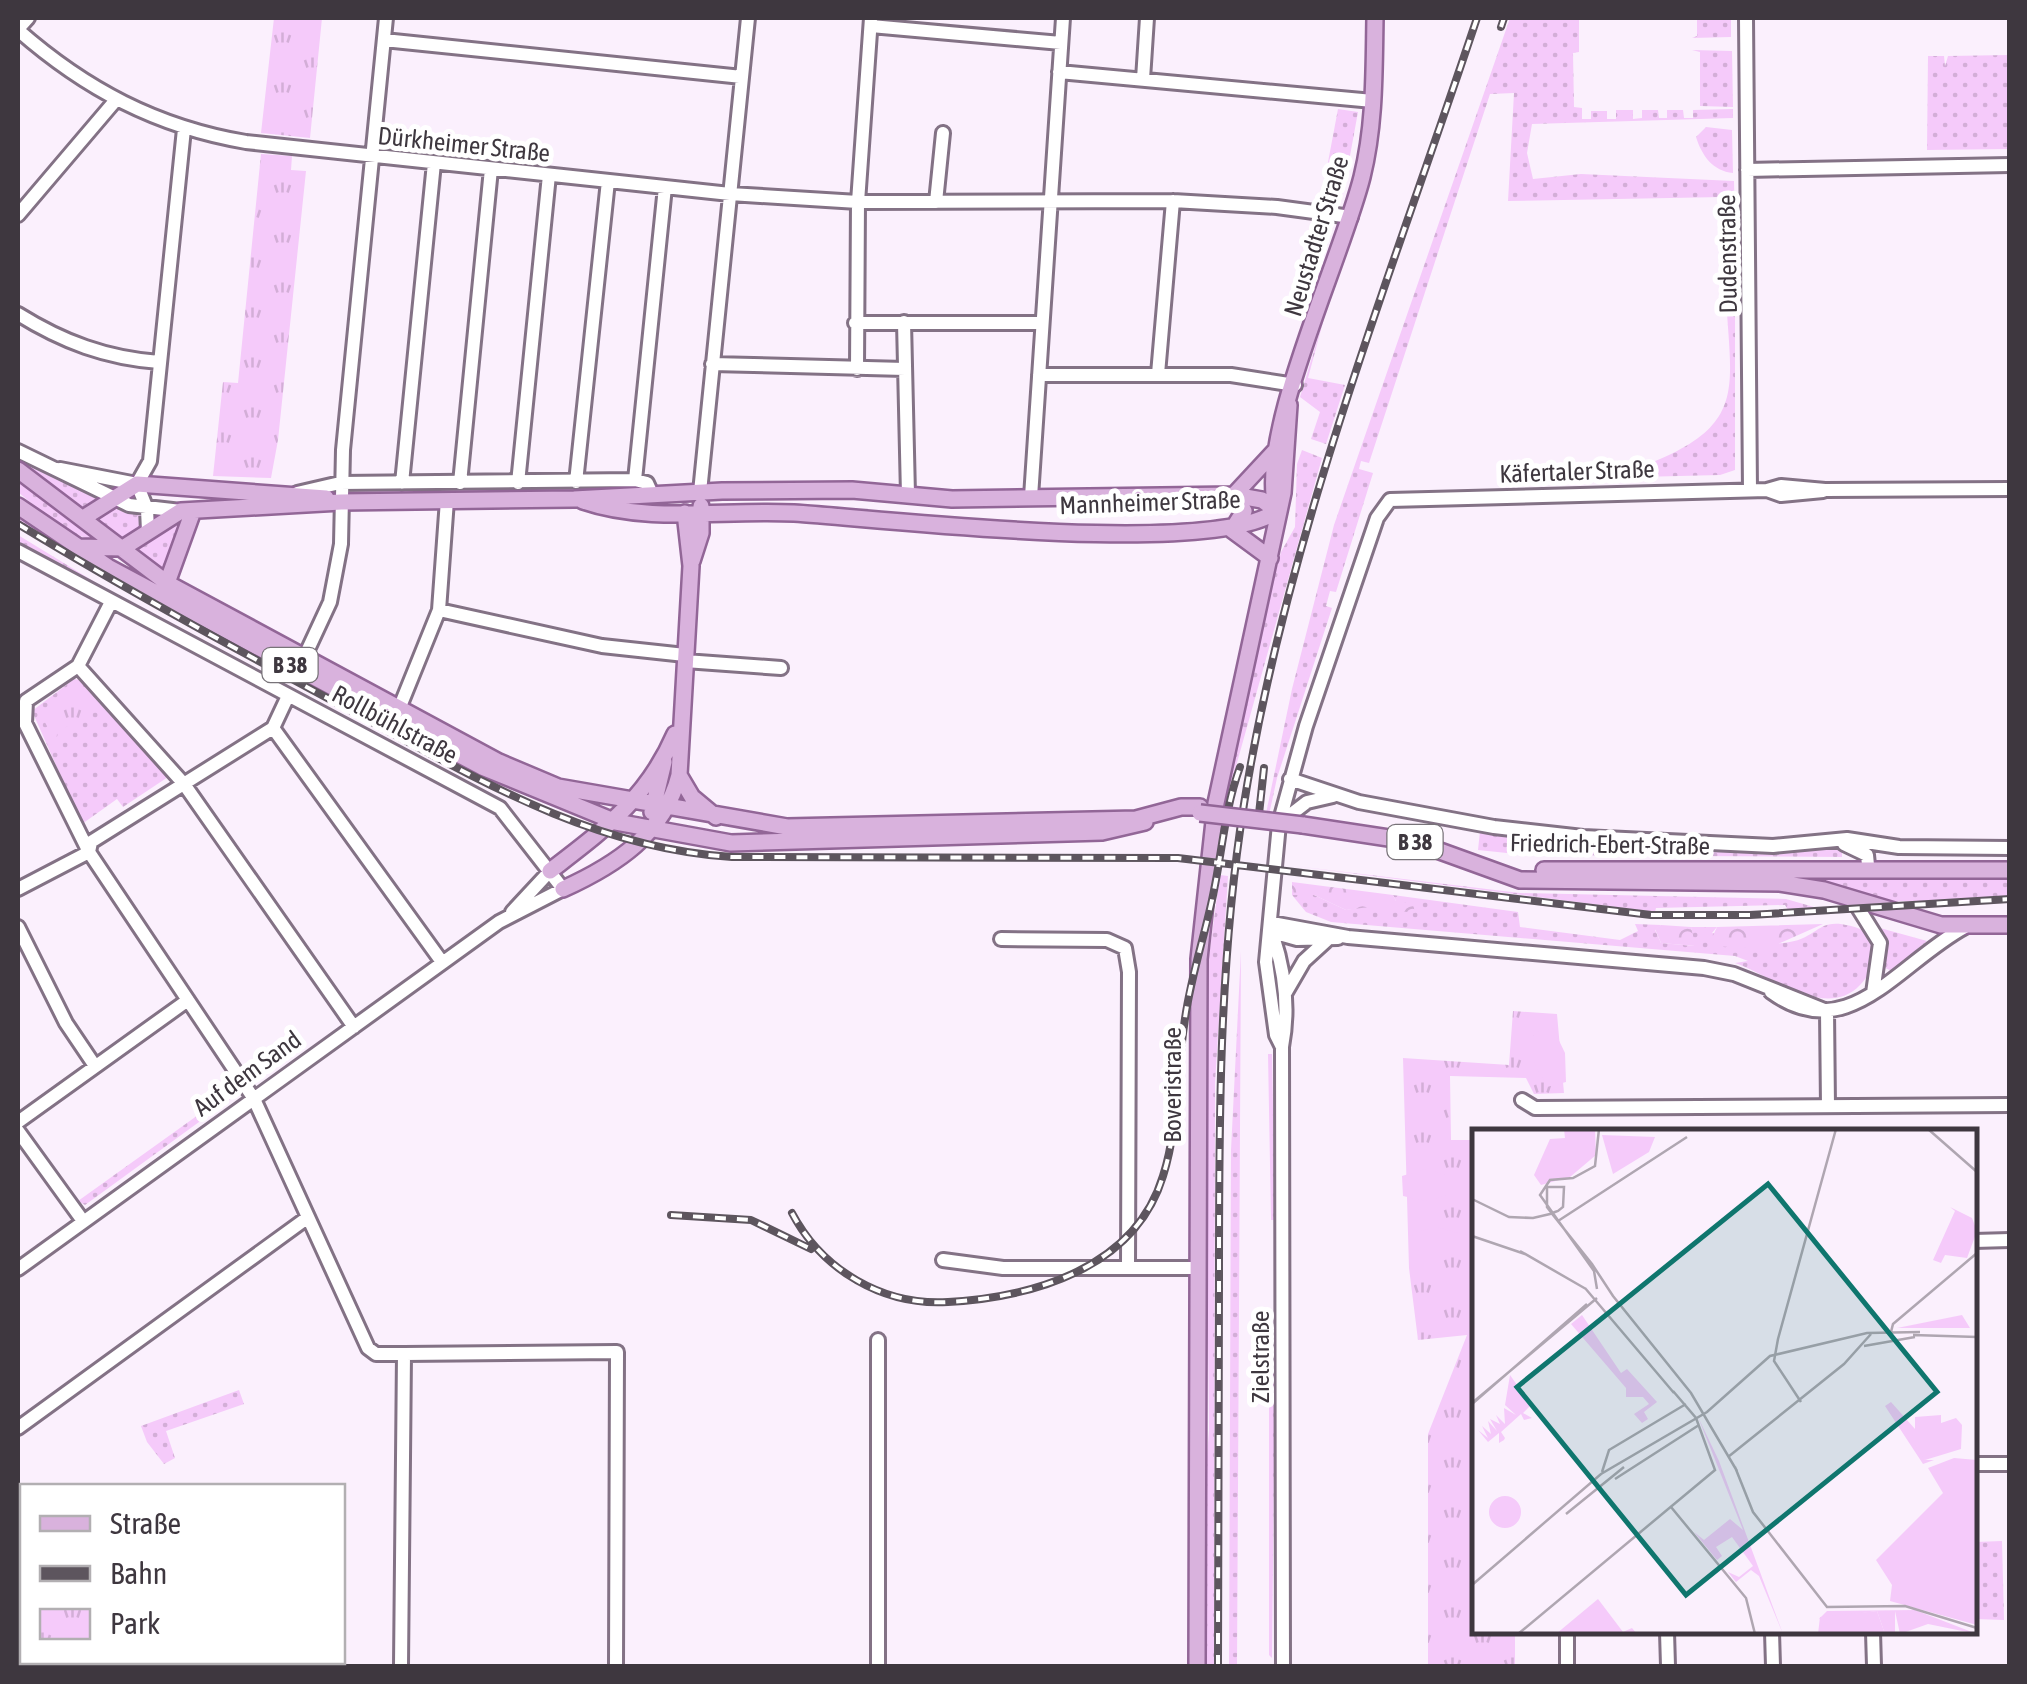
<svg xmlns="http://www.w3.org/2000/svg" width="2027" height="1684" font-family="'Asap Condensed',sans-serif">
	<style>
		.grass { fill: url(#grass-dots) }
		.forest { fill: url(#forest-crowns) }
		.park { fill: url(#park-tufts) }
		.pitch { fill: #f5cafa }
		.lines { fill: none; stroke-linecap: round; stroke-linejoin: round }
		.minor-casing { stroke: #837285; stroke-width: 18 }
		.major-casing { stroke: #926697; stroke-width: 20 }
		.minor { stroke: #fff; stroke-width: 12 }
		.major { stroke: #d9b2dd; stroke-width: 15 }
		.rail-casing { stroke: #5d555e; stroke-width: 8 }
		.rail { stroke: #fff; stroke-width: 4; stroke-dasharray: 11; stroke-linecap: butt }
		.major-bridge-casing { stroke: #926697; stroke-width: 20; stroke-linecap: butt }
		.major-bridge { stroke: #d9b2dd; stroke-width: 15 }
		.labels { text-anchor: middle; stroke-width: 10; stroke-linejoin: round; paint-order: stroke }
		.shield { fill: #fff; stroke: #787379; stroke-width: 2.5 }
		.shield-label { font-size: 22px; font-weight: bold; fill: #3e373f }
		.street-label { font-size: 25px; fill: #3e373f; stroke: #fff }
		.inset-road { fill: none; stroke: #afa6b1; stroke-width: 2.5 }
		.view { fill: #0f766e; fill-opacity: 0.15; stroke: #0f766e; stroke-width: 5 }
		.inset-edge { fill: none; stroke: #3e373f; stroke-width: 5 }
	</style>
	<defs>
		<pattern id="grass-dots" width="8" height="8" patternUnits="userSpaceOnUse" patternTransform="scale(2.5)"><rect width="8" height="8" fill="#f5cafa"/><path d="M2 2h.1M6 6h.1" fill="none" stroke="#d3aed7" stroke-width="1.8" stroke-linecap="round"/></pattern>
		<pattern id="forest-crowns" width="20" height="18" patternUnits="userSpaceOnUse" patternTransform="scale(2.5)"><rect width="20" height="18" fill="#f5cafa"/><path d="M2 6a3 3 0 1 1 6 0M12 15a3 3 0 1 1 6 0" fill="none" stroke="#d3aed7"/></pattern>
		<pattern id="park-tufts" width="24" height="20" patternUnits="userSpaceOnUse" patternTransform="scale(2.5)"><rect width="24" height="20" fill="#f5cafa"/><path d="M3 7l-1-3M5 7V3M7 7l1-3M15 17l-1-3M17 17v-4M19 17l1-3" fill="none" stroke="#d3aed7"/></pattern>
	</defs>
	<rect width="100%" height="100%" fill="#fbf0fd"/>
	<!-- grass -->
	<path class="grass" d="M1510,18H1579V52L1573,53L1574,107L1582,108V119H1591V111H1607V119H1616V110H1633V119L1642,118V110H1658L1659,118H1667V110H1683L1684,118H1693V110L1733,109V118L1532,124L1527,153L1533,179L1581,174L1734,181L1736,276H1726L1723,197L1508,201L1514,93L1490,94L1369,463L1361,461L1359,469L1373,473L1336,592L1330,591L1326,606L1332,608L1277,778L1267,824L1264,823L1292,689L1334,525Z
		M1697,18H1731V37L1692,38L1697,36Z
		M1692,50L1732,51L1733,107L1700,106V52Z
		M2009,55V149L1927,150L1928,56H1944L1945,66L1948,56Z
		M1338,109L1358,112L1343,194L1319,210Z
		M1706,127L1732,130L1733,173C1713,171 1702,156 1696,137Z
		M1731,293L1735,294V470L1720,475L1598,478C1608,472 1632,470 1648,464C1747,425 1731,389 1726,297Z
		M1326,311L1308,378L1345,385L1326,444L1311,439L1320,412L1300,397Z
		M1302,450L1322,458L1223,813L1255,649L1281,552L1295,527L1297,464Z
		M18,458L102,501L89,509L81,507Z
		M18,482L98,540C70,539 40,510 18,492Z
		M349,484L638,487L639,491L349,492Z
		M115,505L142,512L140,529L124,540L97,519Z
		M18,514L99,568L557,815L96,572L18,522Z
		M178,518L185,519L162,571L134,548Z
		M18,535L139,609L460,778L457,781L18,546Z
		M74,679L81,680L168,777L123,807L117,799L82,824L32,711Z
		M1480,831L1636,850L1842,848V857L1527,855L1478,850Z
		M1295,866L1520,893L1786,899L1821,909L1788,910L1785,905L1656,908L1655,912Z
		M1220,875L1228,876L1215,1083L1214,1660V1666H1203L1204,1496L1209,1430L1204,993Z
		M2009,877V896C1951,900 1873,913 1821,880Z
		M1292,895H1314L1346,910L1396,901L1393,895L1518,912L1520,927L1620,940L1638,931L1635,924L1661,925L1655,930L1661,943L1694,946L1691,927H1717L1712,933C1733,936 1762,946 1783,943C1826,939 1812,909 1871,933C1876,953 1875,970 1860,985C1826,1021 1770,975 1735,963L1748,961L1735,956L1331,922L1306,912Z
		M1880,928L1927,941L1892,971L1885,968L1887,948Z
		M1241,951L1237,1666H1229L1231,1150Z
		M1268,1054H1272L1275,1220H1271Z
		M240,1085L243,1090L85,1205L78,1201Z
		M1269,1373H1275L1272,1658L1269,1655Z
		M239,1390L244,1404L166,1431L175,1458L164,1464L147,1442L141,1426Z
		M2002,1541L2004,1620L1975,1619V1542Z"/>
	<!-- forest -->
	<path class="forest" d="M1292,882L1393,895L1396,901L1413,904L1415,913L1369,907L1346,910L1314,895H1292Z
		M1823,924L1767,949L1712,946L1710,942L1717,927Z
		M1661,925L1691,927L1695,946L1661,943L1655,929Z"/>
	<!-- park -->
	<path class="park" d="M274,18H322L310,138L261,133Z
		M261,154L292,156L291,170L306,171L278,440L271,478L213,476L223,382L238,383Z
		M76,688L94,707L57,734L56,743L40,713Z
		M1513,1011L1557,1014L1564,1093L1534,1094L1526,1078L1450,1076L1451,1140H1474V1632H1515V1666H1428V1434L1467,1335L1418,1340L1409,1268L1403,1058L1509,1065Z"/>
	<!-- pitch -->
	<path class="pitch" d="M1553,1028L1565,1053L1566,1082L1547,1087L1534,1062V1033Z
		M1425,1169L1448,1175L1449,1195L1426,1201L1403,1196L1402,1176Z
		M1437,1227L1458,1233V1253H1419L1412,1233Z"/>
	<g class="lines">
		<defs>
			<path id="minor" d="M1746,18L1750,490
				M871,26L1061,43
				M18,29L28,18
				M18,30C85,89 157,127 246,142L730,194L858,202L1173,201L1277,207L1351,217
				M384,40L742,77
				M1059,72L1373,101
				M1143,79L1147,18
				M1747,170L2010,165
				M936,202L943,133
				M18,215L115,101
				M18,314C63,342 106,358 159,362
				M904,322L908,495
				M855,323H1042
				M712,364L905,369
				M857,369L858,202L871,18
				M1158,374L1173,201
				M1039,375H1231L1295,385
				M18,451L129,505L181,511
				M60,469L137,484
				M635,480L665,187
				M576,482L608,181
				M402,483L434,163
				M460,483L491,169
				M518,483L549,175
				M137,484L150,461L184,129
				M137,484L147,509L148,531
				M1767,490L1781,495L1823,491
				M700,492L748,18
				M297,493L340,483L635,480L647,483L652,494
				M1031,497L1063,18
				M18,551L500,808L563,889L499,922L18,1269
				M111,602L78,666L26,701L25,723L89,852L254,1099L368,1348L376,1354H404L617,1352L616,1666
				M439,610L602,646L685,655
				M304,658L330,602L341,544L343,450L386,18
				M685,661L781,668
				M78,666L184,784L354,1027
				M399,709L439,610L447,500
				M273,728L442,962
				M1290,779L1359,802L1494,827L1583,837L1773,846L1847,839L1899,847L2010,848
				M1281,822L1307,802L1333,796
				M1844,844L1867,855L1868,865L1863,871
				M18,889L89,852L91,842L273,728L288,696
				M1852,898L1880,943L1873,993
				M512,912L550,871
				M1272,923L1348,937L1704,968L1734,974L1827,1011
				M18,927L66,1023L95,1066
				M1272,932L1297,939L1338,938
				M1273,936C1285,972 1289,1010 1282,1047L1283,1666
				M1001,939L1107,940L1125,948L1129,972L1128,1268
				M1286,992L1304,961L1327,940
				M1771,992C1848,1048 1898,963 1965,927
				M1827,1011L1828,1106
				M1282,1047L1276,1035L1266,962L1279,824L1306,726L1377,518L1390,500L1767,490L1781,486L1825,490L2010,489
				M1522,1100L1535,1108L2010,1105
				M18,1122L188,1000
				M18,1131L83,1221
				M1974,1241L2010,1240
				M943,1260L1003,1268H1196
				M878,1340V1666
				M18,1428L307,1218
				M1974,1464H2010
				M1567,1632V1666
				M1667,1632L1668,1666
				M1772,1632L1773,1666
				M1873,1632L1874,1666
				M18,1641L22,1648
				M33,1662L36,1666
				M401,1666L404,1354"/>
			<path id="major" d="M18,470L167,583L499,762L558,787L787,827L1136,819L1181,807H1200
				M1234,495L1274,452
				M583,501C650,524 724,509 794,513C887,519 1211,558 1277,511
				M18,506L108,567L482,767L616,822L731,843L1102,832L1145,822
				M1276,507C1258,432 1341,261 1362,177C1375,125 1374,71 1375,18
				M85,517L137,484L326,498
				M1232,530L1270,558
				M1232,530L1244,511L1234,495
				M78,547L123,548L181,511L341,502L574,499L722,491L852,490L952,499L1234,495L1262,500L1277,511
				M692,561L701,533V506
				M167,583L193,511
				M679,775L692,797L716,817
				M652,812L664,762
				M1303,825L1415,842L1520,880L1780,883L1824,890L1941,925H2010
				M1544,870H2010
				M550,871C603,830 647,799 675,734
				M563,889C616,865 664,834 679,775L691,566L685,513
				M1197,1666L1199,959L1216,803L1283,493L1289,405"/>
		</defs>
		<!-- minor casing -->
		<use href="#minor" class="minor-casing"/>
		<!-- major casing -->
		<use href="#major" class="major-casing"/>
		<!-- minor -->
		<use href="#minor" class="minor"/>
		<!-- major -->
		<use href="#major" class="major"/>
		<defs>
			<path id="rail" d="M1501,27L1504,18
				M18,524C125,589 234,648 344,707C469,774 587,848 732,857L1178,858L1651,915H1750L2010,899
				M1258,823L1264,768
				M792,1213C822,1270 883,1306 948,1302C1034,1297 1135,1268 1163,1176C1178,1129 1177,1075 1184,1026C1189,983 1203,942 1212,900C1222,855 1224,811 1240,767
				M671,1215L751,1220L811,1249
				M1218,1666C1218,1537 1219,1407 1219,1277C1219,1119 1219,961 1244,804C1287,534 1391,276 1477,18"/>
		</defs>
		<!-- rail casing -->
		<use href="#rail" class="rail-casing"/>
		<!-- rail -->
		<use href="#rail" class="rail"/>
		<defs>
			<path id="major-bridge" d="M1200,813L1303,825"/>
		</defs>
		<!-- major-bridge casing -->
		<use href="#major-bridge" class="major-bridge-casing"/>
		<!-- major-bridge -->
		<use href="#major-bridge" class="major-bridge"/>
	</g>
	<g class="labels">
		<!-- shield labels -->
		<g class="shield">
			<rect x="262.5" y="648" width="55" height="34" rx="8"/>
			<rect x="1387.5" y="825" width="55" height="34" rx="8"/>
		</g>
		<g class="shield-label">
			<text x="290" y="673">B 38</text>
			<text x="1415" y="850">B 38</text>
		</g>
		<!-- street labels -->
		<g class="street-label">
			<text transform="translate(464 144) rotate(6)" y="9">Dürkheimer Straße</text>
			<text transform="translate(1316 236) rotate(-73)" y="9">Neustadter Straße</text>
			<text transform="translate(1727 254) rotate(-91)" y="9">Dudenstraße</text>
			<text transform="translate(1577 471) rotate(-2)" y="9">Käfertaler Straße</text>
			<text transform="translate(1150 502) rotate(-2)" y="9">Mannheimer Straße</text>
			<text transform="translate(395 724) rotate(28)" y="9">Rollbühlstraße</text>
			<text transform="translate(1610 844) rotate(1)" y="9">Friedrich-Ebert-Straße</text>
			<text transform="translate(247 1073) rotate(-36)" y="9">Auf dem Sand</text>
			<text transform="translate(1172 1085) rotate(-90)" y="9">Boveristraße</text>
			<text transform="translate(1260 1357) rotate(-90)" y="9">Zielstraße</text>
		</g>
	</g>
	<!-- overview -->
	<g transform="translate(1472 1129)">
		<rect width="505" height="505" fill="#fbf0fd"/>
		<path d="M490,186L498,199H425ZM38,246L59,276L51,284L60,289L52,291L49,285L29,303L33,309L32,311L27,314V304L16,313L6,301L16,309L10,297L19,305L16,292L25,302L18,290L28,295L24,286L33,295L32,279L44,286L33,276ZM226,288L247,332L311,505L287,447L279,441L264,453L256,443L267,448L281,437L260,408L244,418L250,427L245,431L222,403L232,411L258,390L271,401ZM17 383a16 16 0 1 1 32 0a16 16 0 1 1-32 0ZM443,481L505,505L456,495L428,505L423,482V505H413L405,482L347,490L355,482Z" fill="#f5cafa"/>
		<path d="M126,470L151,503L160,499L165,505H84Z" fill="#f5cafa"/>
		<path d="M478,78L500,89L505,102L495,129L473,126L469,134L461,131L483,82ZM110,186L149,244L155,240L185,273L172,283L176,290L170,294L162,285L177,275L171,268H154V259L99,195ZM419,273L443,300L453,331H462L451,335L413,277ZM482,329L505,331V496L418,472L420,456L404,431L471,364L456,339Z" fill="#f5cafa"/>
		<path d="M92,0L123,1L124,26L98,48L69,56L62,46L78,10L93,9ZM130,6L183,8L177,23L141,45ZM405,482L413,505H346L348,488Z" fill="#f5cafa"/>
		<path d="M469,286V294L484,289L490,296L489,320L453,331L443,316V288Z" fill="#f5cafa"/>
		<path class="inset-road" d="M456,0L505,43M0,70L37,88L61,89L78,85L83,83L86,82L91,78L92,58H75V78L81,86L120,135L141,167L219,264L265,342M86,92L215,8M0,107L53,125M48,122L114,160M113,159L202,264M125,160L122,142L68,66L78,51L101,49L123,37L127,0M419,203L421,195L505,124M441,206L505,208M306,210L364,0M306,210L302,232L329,273M392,217L443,208M0,274L125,169M0,275L115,175M256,328L372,235L399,205M263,338L281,383L355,478L433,477L505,499M130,343L137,321L214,275M143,350L227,296M199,378L274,469L283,505M94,385L152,338M0,456L129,345L235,283L298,227L395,204L448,203M46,505L243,341L224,289L201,262"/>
		<path class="view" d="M296,55L465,263L214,466L45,258Z"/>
		<rect width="505" height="505" class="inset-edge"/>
	</g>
	<!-- border -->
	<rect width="2027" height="1684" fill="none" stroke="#3e373f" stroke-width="40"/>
	<!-- legend -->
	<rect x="20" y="1484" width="325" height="180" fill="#ffffff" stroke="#b2afb2" stroke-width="2.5"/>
	<rect x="40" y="1516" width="50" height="15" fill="#d9b2dd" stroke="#b2afb2" stroke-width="2.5"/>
	<text x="110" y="1534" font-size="30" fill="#3e373f">Straße</text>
	<rect x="40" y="1566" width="50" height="15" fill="#5d555e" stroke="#b2afb2" stroke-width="2.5"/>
	<text x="110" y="1584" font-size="30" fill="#3e373f">Bahn</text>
	<rect x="40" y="1609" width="50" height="30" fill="url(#park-tufts)" stroke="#b2afb2" stroke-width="2.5"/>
	<text x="110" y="1634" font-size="30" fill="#3e373f">Park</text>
</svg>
